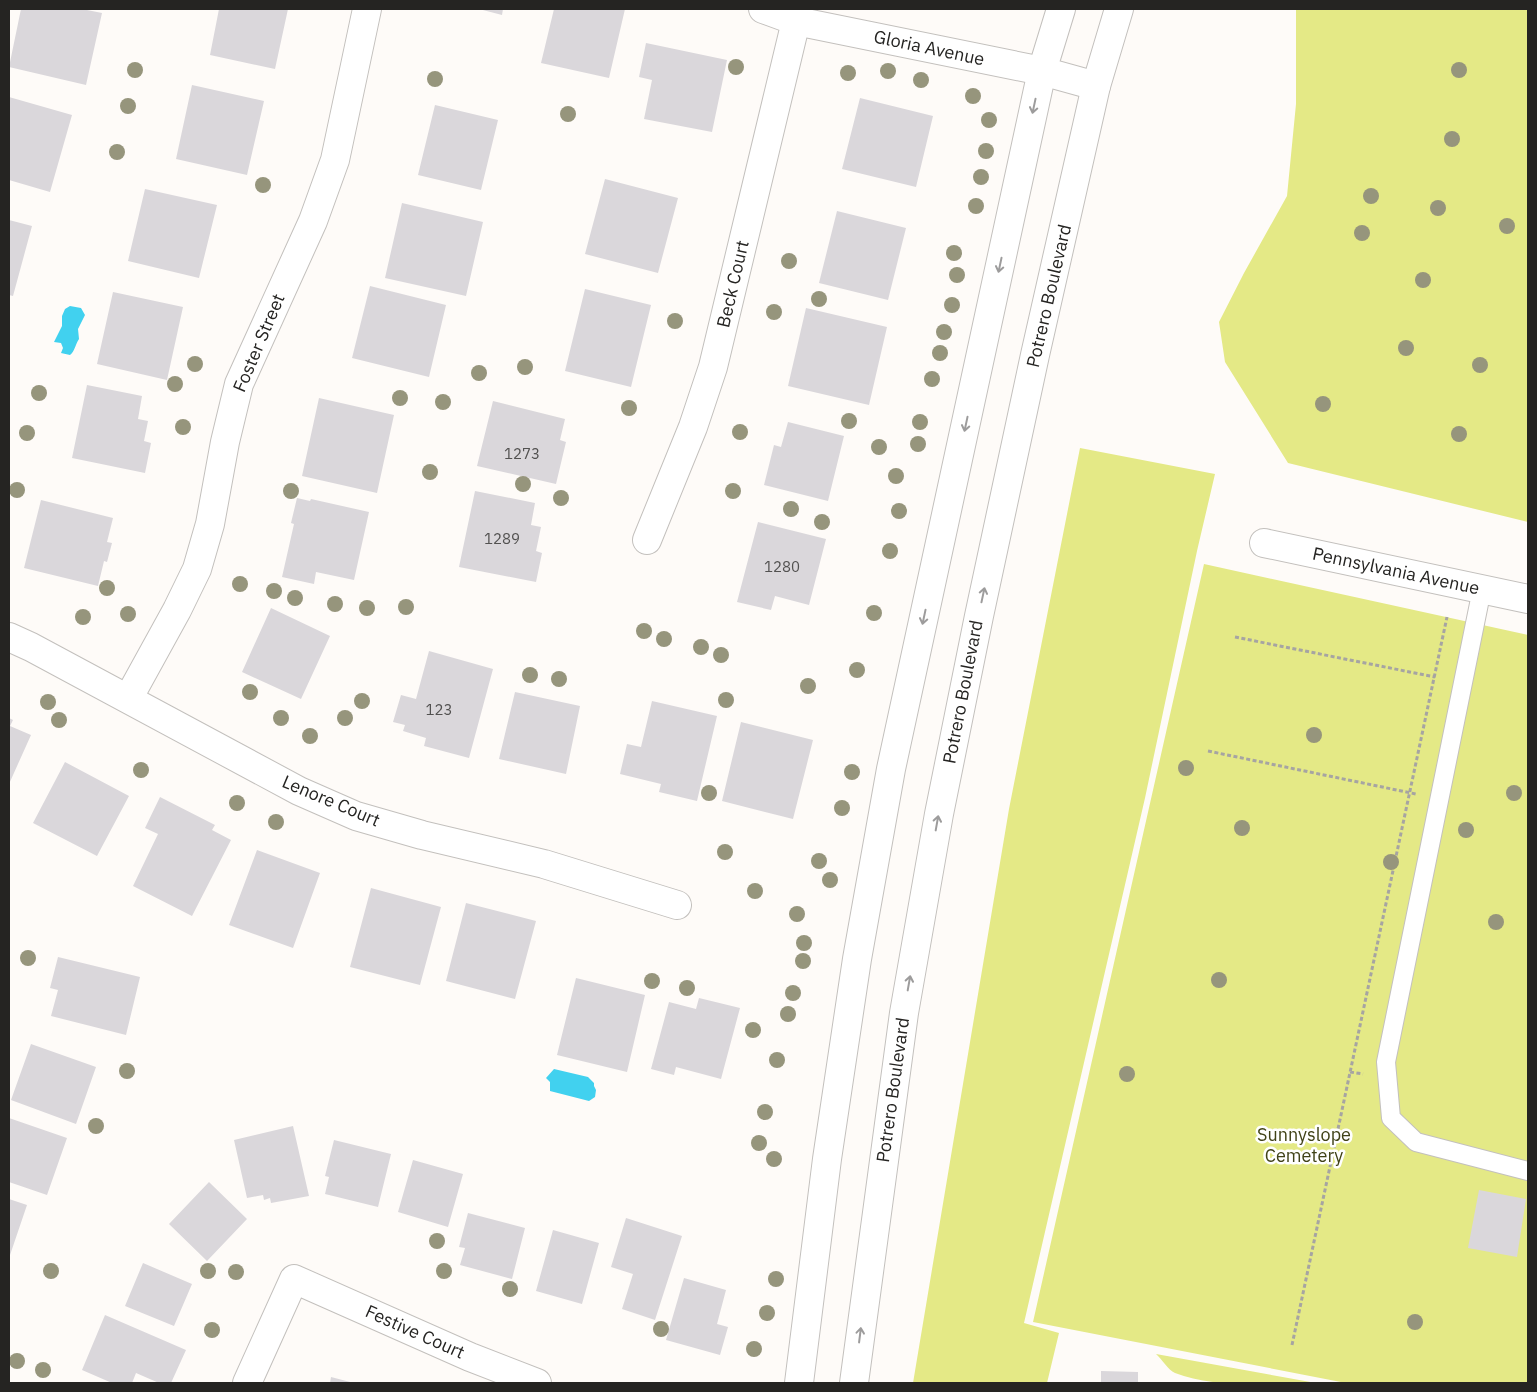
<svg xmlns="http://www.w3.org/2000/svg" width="1537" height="1392" font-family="'IBM Plex Sans',sans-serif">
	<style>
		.green { fill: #e4e986 }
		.water { fill: #41d1ef }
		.building { fill: #dad7db }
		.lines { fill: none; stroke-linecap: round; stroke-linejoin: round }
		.service-casing { stroke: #c3c0bd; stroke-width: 20 }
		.minor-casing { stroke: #c3c0bd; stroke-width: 30 }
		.tertiary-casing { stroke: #c3c0bd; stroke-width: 30 }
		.path { stroke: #a6a4a2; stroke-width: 3; stroke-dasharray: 4 2.5; stroke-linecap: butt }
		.service { stroke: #fff; stroke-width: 18 }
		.minor { stroke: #fff; stroke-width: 28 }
		.tertiary { stroke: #fff; stroke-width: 28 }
		.tree { fill: #96957c }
		.oneway { stroke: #9d9c9c }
		.labels { text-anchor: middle; stroke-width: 5; stroke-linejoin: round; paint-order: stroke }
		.number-label { font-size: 15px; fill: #525150 }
		.street-label { font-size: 18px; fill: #252422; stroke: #fff }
		.park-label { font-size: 18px; fill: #404217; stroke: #fff }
	</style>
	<rect width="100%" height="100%" fill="#fefbf8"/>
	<!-- green -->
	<path class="green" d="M1296,9H1528V522L1288,463L1225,362L1219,322L1244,273L1287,196L1296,104Z
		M1080,448L1215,474L1197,551L1145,798L1024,1323L1059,1333L1047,1383H913L1009,809Z
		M1204,564L1528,635V1383H1346L1033,1322Z
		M1156,1354L1316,1383C1273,1383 1215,1389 1175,1373C1168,1370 1162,1359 1156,1354Z"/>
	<!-- water -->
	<path class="water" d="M70,306L81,308L85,315L78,329L79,339C75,345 75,351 70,355L61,353L63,348L61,343L54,342L62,326V316L65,309Z
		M554,1069L588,1077L594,1083V1086L596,1090L595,1097L589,1101L550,1091V1082L546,1078Z"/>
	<!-- building -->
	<path class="building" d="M21,9H82L102,13L86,85L9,67Z
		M219,9H288L275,69L210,55Z
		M479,9H503L502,15Z
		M554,9H625L609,78L541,63Z
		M646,43L727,60L712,132L644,119L652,80L639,77Z
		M192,85L264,101L247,175L176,159Z
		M9,97L72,115L50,192L9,180Z
		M860,98L933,116L916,187L842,169Z
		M435,105L498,120L481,190L418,175Z
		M605,179L678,198L658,273L585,254Z
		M145,189L217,205L199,278L128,261Z
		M402,203L483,222L466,296L385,278Z
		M837,211L906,228L888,300L819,283Z
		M9,220L32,226L13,296L9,295Z
		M370,286L446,305L429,377L352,358Z
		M585,289L651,305L631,387L565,371Z
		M113,292L183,307L167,380L97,364Z
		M806,308L887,327L869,405L788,386Z
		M87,385L142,396L138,419L148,421L144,441L151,443L145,473L72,458Z
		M319,398L394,415L377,493L302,476Z
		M493,401L565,419L560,440L566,442L556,484L477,466Z
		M788,422L844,436L828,501L764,485L774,445L781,447Z
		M475,491L535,503L531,525L541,527L536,551L542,553L536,582L459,567Z
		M297,498L310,501L311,499L369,512L354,580L316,572L314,584L282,577L294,524L291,523Z
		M41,500L113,518L107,542L112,543L107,562L104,561L98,586L24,568Z
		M758,522L826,539L809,605L775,596L771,610L737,602Z
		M271,608L330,636L301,699L242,672Z
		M429,651L493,669L469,758L424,746L426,738L403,731L405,725L393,722L401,695L416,699Z
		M515,692L580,706L566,774L499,759Z
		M652,701L717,716L697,801L659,792L661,784L620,774L627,744L641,747Z
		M9,718L13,720L10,726L31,735L9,784Z
		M741,722L813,740L793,819L722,801Z
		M65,762L129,796L97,856L33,823Z
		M160,797L215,825L212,830L231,840L192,916L133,886L158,834L145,828Z
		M257,850L320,873L293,948L229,925Z
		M371,888L441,907L420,985L350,967Z
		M466,903L536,921L515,999L446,981Z
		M58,957L140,977L126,1035L51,1016L58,990L50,988Z
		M576,978L645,995L627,1072L557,1055Z
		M699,998L740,1008L721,1079L676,1067L674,1075L651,1069L669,1002L696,1009Z
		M31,1044L96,1067L76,1124L11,1100Z
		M9,1118L67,1138L47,1195L9,1182Z
		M293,1126L309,1196L271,1203L270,1198L264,1200L263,1195L247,1198L234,1140Z
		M334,1140L391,1154L378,1207L325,1194L329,1177L325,1176Z
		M413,1160L463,1174L448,1227L398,1212Z
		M209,1182L247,1219L207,1261L169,1224Z
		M1479,1190L1526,1199L1517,1257L1468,1248Z
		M9,1199L27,1205L9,1258Z
		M468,1213L525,1228L512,1279L460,1265L465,1248L459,1247Z
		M626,1218L682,1236L655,1320L622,1309L633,1274L611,1267Z
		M553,1230L599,1243L582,1304L536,1291Z
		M143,1263L192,1284L174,1326L125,1306Z
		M684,1278L726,1290L717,1324L728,1327L720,1355L666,1340Z
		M105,1315L186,1350L171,1383H159L136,1373L132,1383H112L82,1370Z
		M1101,1371L1138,1372V1383H1101Z
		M331,1377L354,1383H330Z"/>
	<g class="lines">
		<defs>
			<path id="service" d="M1482,589L1386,1062L1391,1118L1416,1142L1528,1171"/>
			<path id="minor" d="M763,9L796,21L1042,71L1096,86
				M647,540L693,427L713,367L796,21
				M1264,543L1528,599
				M9,637L31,647L299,791L356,816L422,835L544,864L677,905
				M128,699L177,610L197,569L210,524L225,442L239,384L313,221L335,160L367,9
				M247,1383L294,1279L470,1357L537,1383"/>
			<path id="tertiary" d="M799,1383L827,1159L857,959L891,769L1042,71L1061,9
				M854,1383L904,1013L939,814L979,616L1035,355L1096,86L1119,9"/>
		</defs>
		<!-- service casing -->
		<use href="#service" class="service-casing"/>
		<!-- minor casing -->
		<use href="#minor" class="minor-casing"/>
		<!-- tertiary casing -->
		<use href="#tertiary" class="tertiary-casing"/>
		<!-- path -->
		<path class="path" d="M1235,637L1435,677
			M1208,751L1416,794
			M1350,1072L1363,1074
			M1292,1345L1447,617"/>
		<!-- service -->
		<use href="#service" class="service"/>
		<!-- minor -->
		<use href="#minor" class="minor"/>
		<!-- tertiary -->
		<use href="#tertiary" class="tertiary"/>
	</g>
	<!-- trees -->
	<g class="tree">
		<circle cx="736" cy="67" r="8"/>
		<circle cx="135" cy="70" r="8"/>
		<circle cx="1459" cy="70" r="8"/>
		<circle cx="888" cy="71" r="8"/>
		<circle cx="848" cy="73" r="8"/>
		<circle cx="435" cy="79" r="8"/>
		<circle cx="921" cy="80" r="8"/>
		<circle cx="973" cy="96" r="8"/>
		<circle cx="128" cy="106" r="8"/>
		<circle cx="568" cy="114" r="8"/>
		<circle cx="989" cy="120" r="8"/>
		<circle cx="1452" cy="139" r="8"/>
		<circle cx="986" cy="151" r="8"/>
		<circle cx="117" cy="152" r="8"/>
		<circle cx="981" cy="177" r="8"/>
		<circle cx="263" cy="185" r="8"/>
		<circle cx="1371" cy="196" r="8"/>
		<circle cx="976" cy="206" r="8"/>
		<circle cx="1438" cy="208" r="8"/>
		<circle cx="1507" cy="226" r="8"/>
		<circle cx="1362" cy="233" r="8"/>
		<circle cx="954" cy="253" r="8"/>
		<circle cx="789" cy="261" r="8"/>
		<circle cx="957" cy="275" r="8"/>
		<circle cx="1423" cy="280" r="8"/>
		<circle cx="819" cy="299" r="8"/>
		<circle cx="952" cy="305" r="8"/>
		<circle cx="774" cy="312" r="8"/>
		<circle cx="675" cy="321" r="8"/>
		<circle cx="944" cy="332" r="8"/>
		<circle cx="1406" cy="348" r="8"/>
		<circle cx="940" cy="353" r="8"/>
		<circle cx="195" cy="364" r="8"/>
		<circle cx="1480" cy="365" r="8"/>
		<circle cx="525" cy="367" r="8"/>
		<circle cx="479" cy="373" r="8"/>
		<circle cx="932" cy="379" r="8"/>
		<circle cx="175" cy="384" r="8"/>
		<circle cx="39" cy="393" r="8"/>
		<circle cx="400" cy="398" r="8"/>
		<circle cx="443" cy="402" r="8"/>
		<circle cx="1323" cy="404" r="8"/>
		<circle cx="629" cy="408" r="8"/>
		<circle cx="849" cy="421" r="8"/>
		<circle cx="920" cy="422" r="8"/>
		<circle cx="183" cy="427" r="8"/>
		<circle cx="740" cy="432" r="8"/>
		<circle cx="27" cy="433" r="8"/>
		<circle cx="1459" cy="434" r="8"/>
		<circle cx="918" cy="444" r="8"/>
		<circle cx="879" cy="447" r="8"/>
		<circle cx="430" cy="472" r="8"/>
		<circle cx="896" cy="476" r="8"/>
		<circle cx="523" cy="484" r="8"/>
		<circle cx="17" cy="490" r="8"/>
		<circle cx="291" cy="491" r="8"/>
		<circle cx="733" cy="491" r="8"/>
		<circle cx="561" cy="498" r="8"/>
		<circle cx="791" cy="509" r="8"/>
		<circle cx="899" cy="511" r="8"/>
		<circle cx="822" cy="522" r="8"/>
		<circle cx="890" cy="551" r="8"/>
		<circle cx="240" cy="584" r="8"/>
		<circle cx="107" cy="588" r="8"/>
		<circle cx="274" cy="591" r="8"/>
		<circle cx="295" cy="598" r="8"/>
		<circle cx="335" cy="604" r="8"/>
		<circle cx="406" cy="607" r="8"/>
		<circle cx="367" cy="608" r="8"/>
		<circle cx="874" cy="613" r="8"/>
		<circle cx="128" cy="614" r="8"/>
		<circle cx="83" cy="617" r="8"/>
		<circle cx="644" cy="631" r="8"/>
		<circle cx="664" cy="639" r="8"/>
		<circle cx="701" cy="647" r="8"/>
		<circle cx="721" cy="655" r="8"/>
		<circle cx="857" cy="670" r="8"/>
		<circle cx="530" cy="675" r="8"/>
		<circle cx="559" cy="679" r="8"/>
		<circle cx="808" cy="686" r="8"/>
		<circle cx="250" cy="692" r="8"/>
		<circle cx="726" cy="700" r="8"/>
		<circle cx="362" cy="701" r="8"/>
		<circle cx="48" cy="702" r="8"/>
		<circle cx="281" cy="718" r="8"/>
		<circle cx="345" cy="718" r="8"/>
		<circle cx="59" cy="720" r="8"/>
		<circle cx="1314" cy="735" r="8"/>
		<circle cx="310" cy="736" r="8"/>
		<circle cx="1186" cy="768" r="8"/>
		<circle cx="141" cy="770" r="8"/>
		<circle cx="852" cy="772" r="8"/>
		<circle cx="709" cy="793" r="8"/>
		<circle cx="1514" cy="793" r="8"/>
		<circle cx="237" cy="803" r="8"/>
		<circle cx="842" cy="808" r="8"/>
		<circle cx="276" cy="822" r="8"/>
		<circle cx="1242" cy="828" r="8"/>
		<circle cx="1466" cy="830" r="8"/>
		<circle cx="725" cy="852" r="8"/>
		<circle cx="819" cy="861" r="8"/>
		<circle cx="1391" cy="862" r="8"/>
		<circle cx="830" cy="880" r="8"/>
		<circle cx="755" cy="891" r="8"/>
		<circle cx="797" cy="914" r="8"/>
		<circle cx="1496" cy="922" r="8"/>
		<circle cx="804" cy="943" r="8"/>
		<circle cx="28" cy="958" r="8"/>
		<circle cx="803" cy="961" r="8"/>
		<circle cx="1219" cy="980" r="8"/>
		<circle cx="652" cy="981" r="8"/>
		<circle cx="687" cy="988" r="8"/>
		<circle cx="793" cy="993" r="8"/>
		<circle cx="788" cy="1014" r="8"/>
		<circle cx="753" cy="1030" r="8"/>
		<circle cx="777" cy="1060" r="8"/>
		<circle cx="127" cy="1071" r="8"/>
		<circle cx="1127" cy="1074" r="8"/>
		<circle cx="765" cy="1112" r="8"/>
		<circle cx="96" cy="1126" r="8"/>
		<circle cx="759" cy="1143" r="8"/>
		<circle cx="774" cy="1159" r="8"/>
		<circle cx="437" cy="1241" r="8"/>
		<circle cx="51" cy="1271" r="8"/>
		<circle cx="208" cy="1271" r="8"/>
		<circle cx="444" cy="1271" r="8"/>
		<circle cx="236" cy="1272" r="8"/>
		<circle cx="776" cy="1279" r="8"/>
		<circle cx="510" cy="1289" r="8"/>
		<circle cx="767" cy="1313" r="8"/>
		<circle cx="1415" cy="1322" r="8"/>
		<circle cx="661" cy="1329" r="8"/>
		<circle cx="212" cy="1330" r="8"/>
		<circle cx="754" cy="1349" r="8"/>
		<circle cx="17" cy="1361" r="8"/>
		<circle cx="43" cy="1370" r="8"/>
	</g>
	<!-- one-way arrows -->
	<defs><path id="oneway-shaft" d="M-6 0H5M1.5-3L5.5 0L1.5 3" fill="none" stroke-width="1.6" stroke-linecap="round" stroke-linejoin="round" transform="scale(1.25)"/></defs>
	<g class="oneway">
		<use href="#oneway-shaft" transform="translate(1034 106) rotate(102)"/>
		<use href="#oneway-shaft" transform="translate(1000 265) rotate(102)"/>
		<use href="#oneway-shaft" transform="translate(966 424) rotate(102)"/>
		<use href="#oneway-shaft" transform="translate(983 595) rotate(-78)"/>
		<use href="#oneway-shaft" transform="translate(924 617) rotate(102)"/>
		<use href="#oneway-shaft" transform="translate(937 823) rotate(-80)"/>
		<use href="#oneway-shaft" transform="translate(909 983) rotate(-80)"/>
		<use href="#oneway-shaft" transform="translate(860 1335) rotate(-83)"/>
	</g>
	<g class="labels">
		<!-- number labels -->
		<g class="number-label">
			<text x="522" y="459">1273</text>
			<text x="502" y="544">1289</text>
			<text x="782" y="572">1280</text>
			<text x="439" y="715">123</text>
		</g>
		<!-- street labels -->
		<g class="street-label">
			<text transform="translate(929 48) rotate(12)" y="6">Gloria Avenue</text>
			<text transform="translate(733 284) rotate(-77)" y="6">Beck Court</text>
			<text transform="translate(1049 296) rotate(-77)" y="6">Potrero Boulevard</text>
			<text transform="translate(259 343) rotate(-67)" y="6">Foster Street</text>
			<text transform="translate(1396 571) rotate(12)" y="6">Pennsylvania Avenue</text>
			<text transform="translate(963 692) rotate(-79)" y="6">Potrero Boulevard</text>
			<text transform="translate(331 801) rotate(23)" y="6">Lenore Court</text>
			<text transform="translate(893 1090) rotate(-82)" y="6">Potrero Boulevard</text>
			<text transform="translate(415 1332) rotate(24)" y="6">Festive Court</text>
		</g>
		<!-- park labels -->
		<g class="park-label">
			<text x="1304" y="1141">Sunnyslope<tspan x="1304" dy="21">Cemetery</tspan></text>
		</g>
	</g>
	<!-- border -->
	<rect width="1537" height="1392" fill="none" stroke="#252422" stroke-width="20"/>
</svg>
